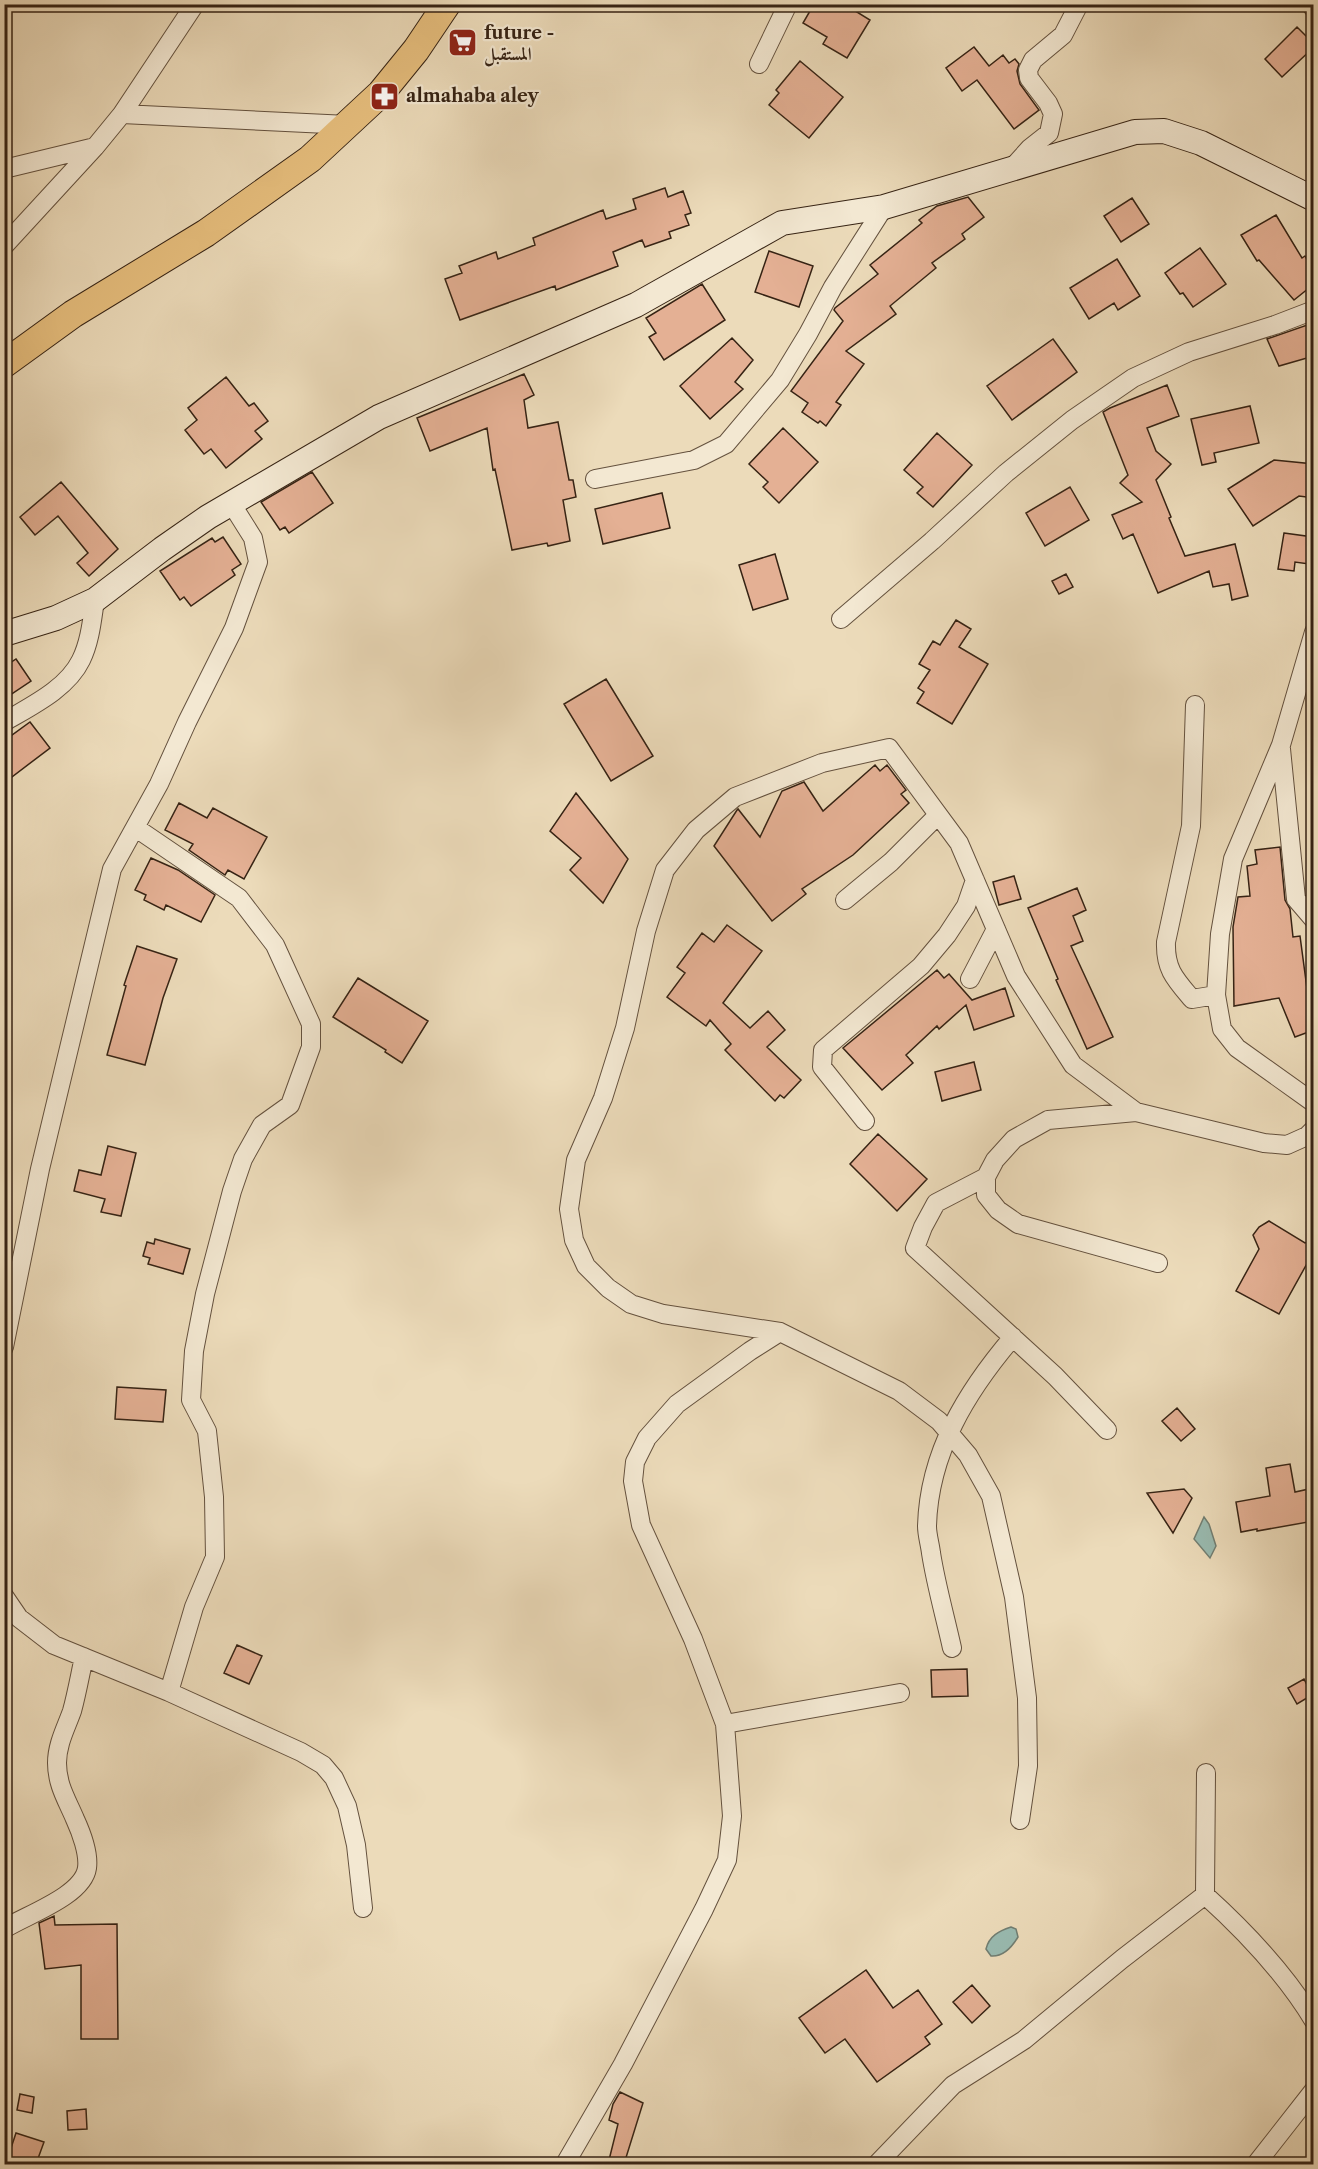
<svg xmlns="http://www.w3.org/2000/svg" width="1318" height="2169" font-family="'Libre Caslon Text',Amiri,serif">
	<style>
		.water { fill: #99bbb1; stroke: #717e72; stroke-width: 1.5 }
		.building { fill: #e4b094; stroke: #362314; stroke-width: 1.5 }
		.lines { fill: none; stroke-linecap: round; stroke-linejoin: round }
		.street-casing { stroke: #64513e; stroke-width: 20 }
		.secondary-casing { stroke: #362314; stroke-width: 26 }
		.primary-casing { stroke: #362314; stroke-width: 29 }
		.street { stroke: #f3e8d2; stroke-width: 18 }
		.secondary { stroke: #f3e8d2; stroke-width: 24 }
		.primary { stroke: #e6be7d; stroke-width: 27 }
		.labels { text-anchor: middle; stroke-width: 4.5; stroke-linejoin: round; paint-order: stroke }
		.poi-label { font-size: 18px; font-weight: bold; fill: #362314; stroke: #f3e8d2; text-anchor: start }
	</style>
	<rect width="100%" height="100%" fill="#ecdbba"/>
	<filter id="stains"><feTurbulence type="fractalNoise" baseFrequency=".00333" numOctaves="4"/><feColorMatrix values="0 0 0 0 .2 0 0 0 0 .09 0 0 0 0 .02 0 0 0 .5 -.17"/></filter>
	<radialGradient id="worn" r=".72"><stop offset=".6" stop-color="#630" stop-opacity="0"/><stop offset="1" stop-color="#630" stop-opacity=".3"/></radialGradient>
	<!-- water -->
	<path class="water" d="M1204,1517L1209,1524L1216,1546L1210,1558L1194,1539Z
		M1011,1927L1016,1929L1018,1937C1012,1947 1004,1957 991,1956L986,1949C989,1936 999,1931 1011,1927Z"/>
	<!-- building -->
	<path class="building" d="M814,4H844L870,20L847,58L823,44L827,37L803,23Z
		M1297,27L1314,44V47L1282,77L1265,59Z
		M974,47L989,66L1003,55L1009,63L1015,59L1019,64L1017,71L1020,84L1039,110L1014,129L977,80L962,91L946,68Z
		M800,61L843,97L809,138L769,105L779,93L776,90Z
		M665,188L668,197L683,191L691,213L685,215L689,225L669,232L671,238L645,247L642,240L613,252L618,266L556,290L555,286L460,320L445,279L462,273L459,266L496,252L498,259L535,245L533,238L603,210L606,219L636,209L633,199Z
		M968,197L984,217L962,234L965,239L932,263L936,268L890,306L896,314L846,351L864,364L836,402L841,405L826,426L820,421L818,423L802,412L808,403L791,391L843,321L834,310L835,308L878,274L870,265L922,223L919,220L937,206Z
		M1132,198L1149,224L1121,242L1104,216Z
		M1276,215L1302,258L1305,256L1314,273V284L1294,300L1259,260L1257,261L1241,235Z
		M1200,248L1226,284L1193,307L1183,293L1180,294L1165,273Z
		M769,251L813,266L799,307L755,292Z
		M1117,259L1140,296L1118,310L1114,303L1089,319L1070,288Z
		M702,284L725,320L664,360L649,337L656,333L646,318Z
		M1310,324L1314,328V356L1279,366L1267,339Z
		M732,338L753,360L735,382L743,389L710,419L680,386Z
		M1053,339L1077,372L1012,420L987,386Z
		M524,374L534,395L524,400L528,428L558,422L569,480H573L576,497L563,500L570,541L548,546L547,543L512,550L495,469L493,470L487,428L430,451L417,418Z
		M226,377L249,406L254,403L268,421L255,431L262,439L226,468L211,449L204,454L185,430L197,420L188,408Z
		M1167,385L1179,416L1147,428L1156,451L1171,464L1156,480L1171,517L1169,518L1185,556L1235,544L1248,596L1232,600L1229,584L1213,587L1209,571L1158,593L1133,534L1123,539L1112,515L1142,502L1120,483L1128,475L1103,412L1110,408Z
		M1250,406L1259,443L1214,453L1216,462L1202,465L1191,419Z
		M783,428L818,462L779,503L763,487L768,482L749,464Z
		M937,433L972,465L933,507L917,493L923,487L904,470Z
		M1274,460L1314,464V498L1299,496L1253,526L1228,489Z
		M312,472L333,503L289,533L285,527L280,530L261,502Z
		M61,482L118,549L89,576L77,563L88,553L58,516L35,535L20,517Z
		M1070,487L1089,520L1045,546L1026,513Z
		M662,493L670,528L603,544L595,509Z
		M1284,533L1313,537L1309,564L1295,562L1294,571L1278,569Z
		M223,537L241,564L232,570L235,575L191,606L184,597L180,600L160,571L212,538L215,542Z
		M775,554L788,599L753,610L739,565Z
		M1066,574L1073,587L1059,594L1052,581Z
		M956,620L971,629L959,647L988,664L952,724L917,703L924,692L918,688L930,670L919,664L933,641L940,645Z
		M16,659L31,681L4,699V667Z
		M606,679L653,756L611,781L564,704Z
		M30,722L50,748L4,783V741Z
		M875,765L880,771L887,765L906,790L901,794L909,803L853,855L802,889L806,894L772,921L714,846L737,810L738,809L760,837L782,791L804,782L823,811Z
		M576,793L628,859L603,903L570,870L581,858L550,831Z
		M179,803L207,818L213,808L267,837L244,879L228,870L225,875L189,850L193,844L165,830Z
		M1280,847L1285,900L1290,909L1293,937L1300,936L1308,996L1314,994V1030L1295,1037L1279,998L1234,1006L1233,927L1238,897L1250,896L1247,866L1257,864L1255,850Z
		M151,858L178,870L215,895L201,922L166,905L164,910L144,900L146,895L135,890Z
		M1014,876L1021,899L999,905L993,882Z
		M1077,888L1086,910L1073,916L1083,941L1071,946L1113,1037L1087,1049L1056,980L1058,979L1028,908Z
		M727,925L762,951L723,1003L750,1028L768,1011L785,1030L767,1047L801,1080L784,1098L780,1095L775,1101L725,1050L731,1044L710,1020L706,1026L667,997L685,973L677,967L702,933L714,942Z
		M137,946L177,959L163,998L145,1065L107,1055L126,986L124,985Z
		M937,970L944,978L949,974L972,1000L1005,988L1014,1016L974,1030L966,1005L939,1029L937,1026L906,1055L913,1063L882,1090L843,1048Z
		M358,978L428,1021L402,1063L385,1052L386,1050L333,1017Z
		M974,1062L981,1090L942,1101L935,1072Z
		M878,1134L927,1179L897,1211L850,1164Z
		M108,1146L136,1153L121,1216L101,1212L105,1199L74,1191L79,1170L101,1175Z
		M1269,1221L1305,1243L1314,1240V1251L1279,1314L1236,1291L1259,1249L1253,1235L1259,1227Z
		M155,1239L190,1249L183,1274L148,1264L150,1258L143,1256L147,1242L154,1244Z
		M117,1387L166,1390L163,1422L115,1419Z
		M1177,1408L1195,1429L1181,1441L1162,1421Z
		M1290,1464L1295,1492L1309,1489L1314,1521L1257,1531V1529L1241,1532L1236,1502L1270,1496L1266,1468Z
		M1184,1489L1192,1498L1173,1533L1147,1493Z
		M237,1645L262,1656L249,1684L224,1673Z
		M967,1669L968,1696L932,1697L931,1670Z
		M1304,1679L1312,1695L1297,1704L1288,1688Z
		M54,1916L55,1925L117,1924L118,2039H81V1965L45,1969L39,1923Z
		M866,1970L893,2008L918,1990L942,2024L925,2037L930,2044L877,2082L845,2039L825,2053L799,2018Z
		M972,1985L990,2006L972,2023L953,2002Z
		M620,2092L643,2103L624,2164H608L618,2124L609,2120L613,2104Z
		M20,2094L34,2097L32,2113L17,2110Z
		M86,2109L87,2129L68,2130L67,2111Z
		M16,2133L44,2142L36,2164H29L8,2157Z"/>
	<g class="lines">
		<defs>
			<path id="street" d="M1310,4L1314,9
				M759,64L788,4
				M122,114L348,125
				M1012,168L1030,148L1049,133L1053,114L1048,103L1029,78L1028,70L1033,60L1063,35L1079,4
				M4,169L95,147
				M4,246L95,147L122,114L195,4
				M595,479L694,460L726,444L780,380L808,334L833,287L884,207
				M841,619L932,541L1006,473L1072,420L1133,378L1189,352L1275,325L1314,310
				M1314,632L1281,745L1233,859L1220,934L1216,995L1222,1029L1237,1048L1314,1103
				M1195,705L1191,826L1166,942C1165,969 1175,979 1192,999L1216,995
				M4,722C31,706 67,689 81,660C90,642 92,620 95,600
				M1281,749L1296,899L1314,920
				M136,828L239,898L275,945L311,1024V1047L290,1105L262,1125L243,1159L232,1191L205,1294L194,1351L191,1400L207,1431L214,1497L215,1557L194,1607L169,1692
				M845,900L891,862L938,815
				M970,979L996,929
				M1136,1112L1048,1120L1014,1139L995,1160L986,1177V1195L998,1210L1018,1224L1158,1263
				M865,1121L822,1067L823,1050L921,966L947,935L966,906L975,880
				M986,1177L936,1203L923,1227L915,1248L1055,1376L1107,1430
				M4,1347L40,1169L112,869L159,784L187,722L234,628L258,562L253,538L231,503
				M4,1596L19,1618L54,1645L169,1692L301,1752L323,1765L334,1778L347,1806L356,1845L363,1908
				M952,1648C945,1616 936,1585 931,1553C930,1544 927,1535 927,1526C929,1452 967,1391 1013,1337
				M725,1724L900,1693
				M1206,1773L1205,1895C1246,1932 1285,1973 1314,2021
				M1020,1820L1028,1766L1027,1698L1014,1597L991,1496L968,1455L939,1421L899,1391L780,1332L663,1314L631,1304L608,1288L586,1266L574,1240L569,1209L576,1160L603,1098L625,1028L646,931L665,870L696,830L735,797L822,763L889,748L959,843L1016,976L1073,1065L1136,1112L1264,1143L1287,1145L1307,1136L1314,1129
				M4,1929C26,1915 83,1896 87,1868C89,1854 81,1832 75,1819C67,1800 57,1785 57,1763C57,1744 66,1728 72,1711C77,1693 80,1675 84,1657
				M565,2164L623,2064L704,1909L727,1860L732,1816L725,1724L693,1639L641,1525L633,1481L635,1462L647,1438L677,1404L750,1351L780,1332
				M877,2164L953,2085L1024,2040L1122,1959L1205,1895
				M1256,2164L1314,2090"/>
			<path id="secondary" d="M4,634L56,618L95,600L162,549L208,517L379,417L636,305L782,223L884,207L1135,132L1164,131L1201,143L1314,199"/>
			<path id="primary" d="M4,364L73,314L206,233L310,159L381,93L416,50L447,4"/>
		</defs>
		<!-- street casing -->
		<use href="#street" class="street-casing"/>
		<!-- secondary casing -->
		<use href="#secondary" class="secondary-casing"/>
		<!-- primary casing -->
		<use href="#primary" class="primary-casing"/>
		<!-- street -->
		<use href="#street" class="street"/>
		<!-- secondary -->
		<use href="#secondary" class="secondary"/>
		<!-- primary -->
		<use href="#primary" class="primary"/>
	</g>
	<!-- icons -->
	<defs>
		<symbol id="supermarket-square" viewBox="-11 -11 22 22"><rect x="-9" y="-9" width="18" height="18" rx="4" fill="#8f2418" stroke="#f3e8d2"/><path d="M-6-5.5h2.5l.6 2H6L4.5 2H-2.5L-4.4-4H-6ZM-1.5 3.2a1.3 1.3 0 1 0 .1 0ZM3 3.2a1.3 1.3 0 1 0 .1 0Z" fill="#fff"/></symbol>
		<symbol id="pharmacy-square" viewBox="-11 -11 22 22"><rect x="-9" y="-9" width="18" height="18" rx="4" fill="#8f2418" stroke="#f3e8d2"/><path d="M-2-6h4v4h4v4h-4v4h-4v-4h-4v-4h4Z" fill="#fff"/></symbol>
	</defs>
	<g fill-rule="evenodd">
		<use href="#supermarket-square" x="446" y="26" width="33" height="33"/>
		<use href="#pharmacy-square" x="368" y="80" width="33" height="33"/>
	</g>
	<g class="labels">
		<!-- poi labels -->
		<g class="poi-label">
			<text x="484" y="39">future -<tspan x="484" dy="21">المستقبل</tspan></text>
			<text x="406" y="102">almahaba aley</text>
		</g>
	</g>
	<!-- margin -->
	<rect width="1318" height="2169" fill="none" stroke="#ecdbba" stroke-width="24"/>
	<rect x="6" y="6" width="1306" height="2157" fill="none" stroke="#362314" stroke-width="3"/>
	<rect x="12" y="12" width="1294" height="2145" fill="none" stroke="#362314" stroke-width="1.5"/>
	<rect width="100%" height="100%" filter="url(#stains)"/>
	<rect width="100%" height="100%" fill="url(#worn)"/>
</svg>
